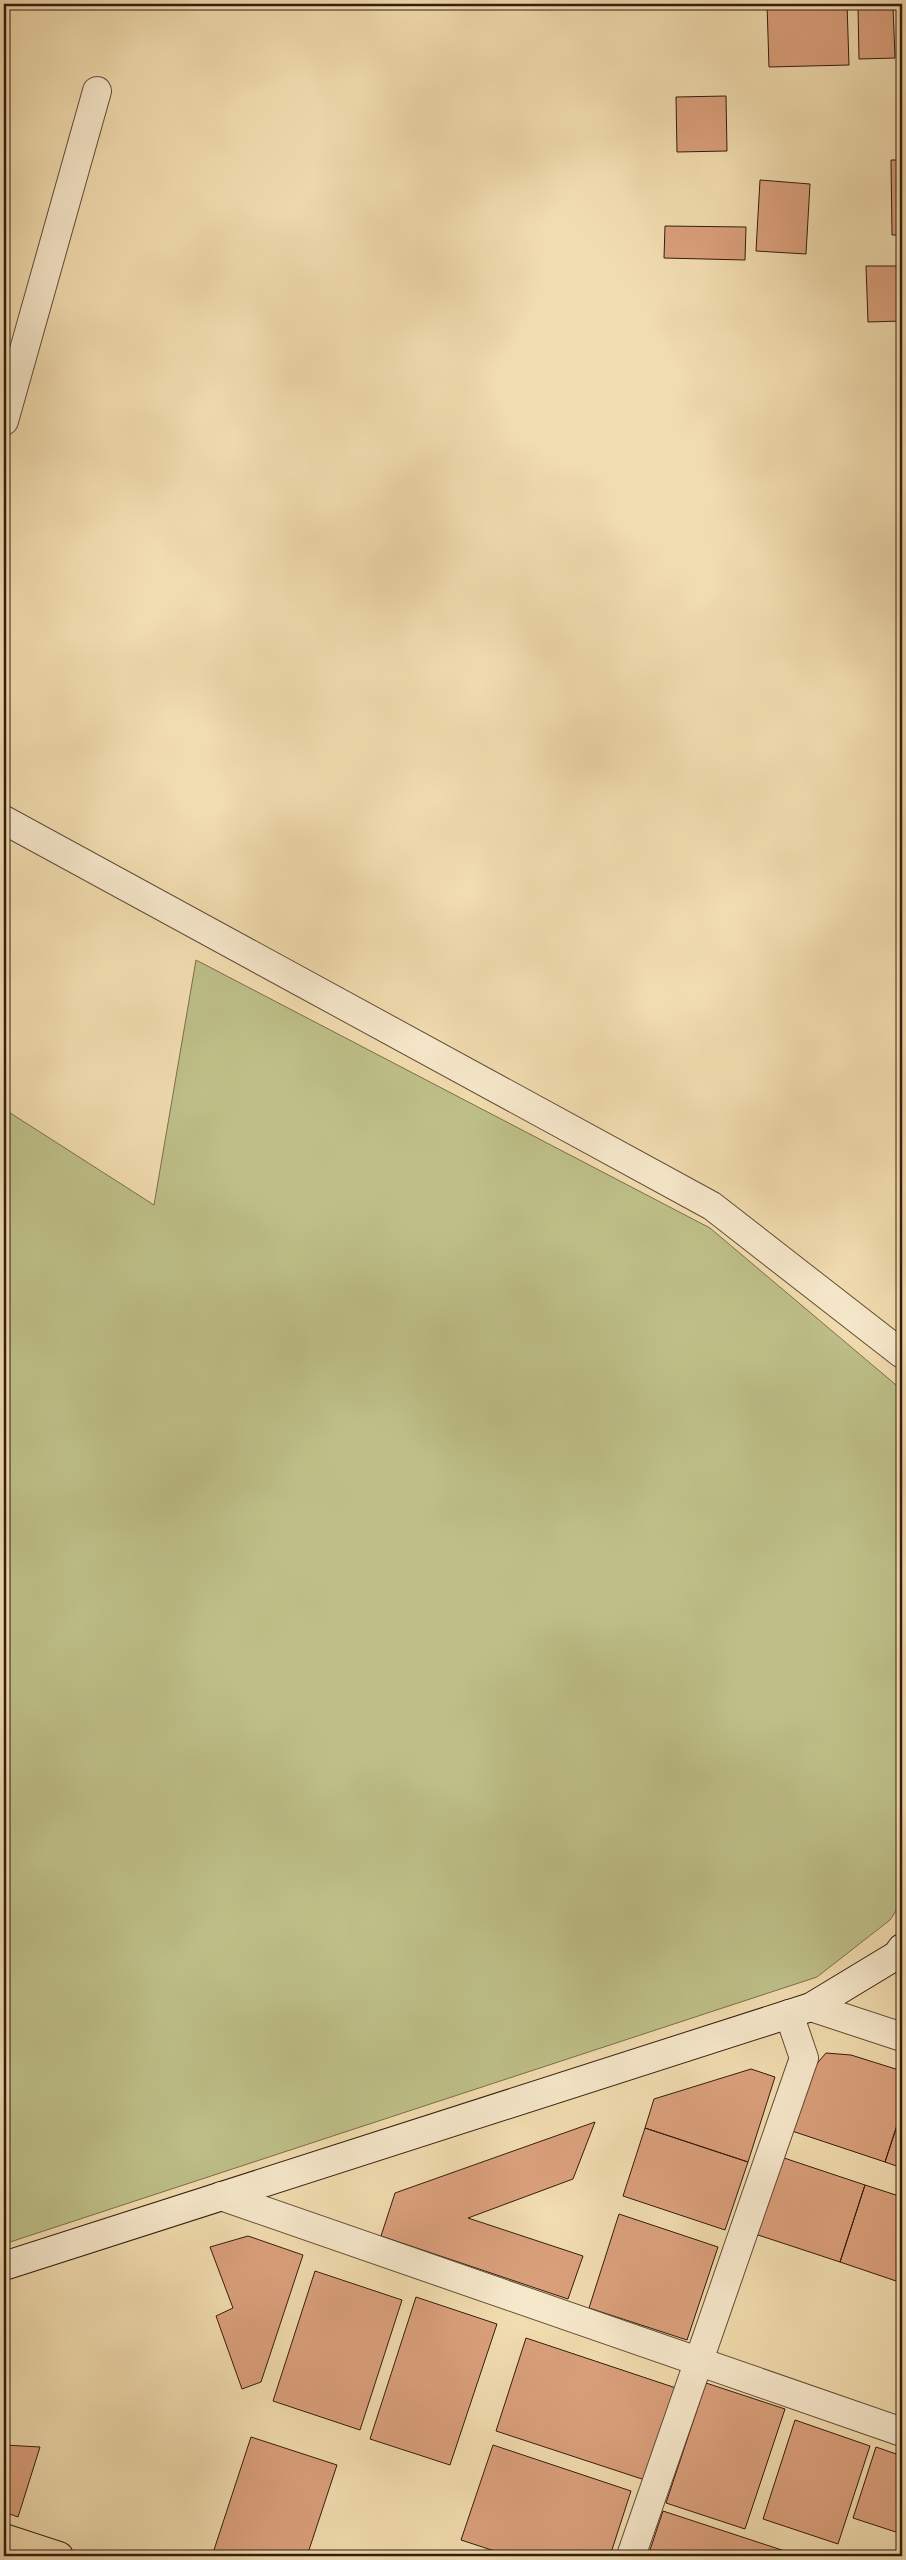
<svg xmlns="http://www.w3.org/2000/svg" width="906" height="2560" font-family="'Old Standard TT',serif">
	<style>
		.green { fill: #bebf88; stroke: #7a6e4b }
		.building { fill: #daa07c; stroke: #351c0e }
		.lines { fill: none; stroke-linecap: round; stroke-linejoin: round }
		.street-casing { stroke: #644c36; stroke-width: 30 }
		.secondary-casing { stroke: #351c0e; stroke-width: 30 }
		.primary-casing { stroke: #351c0e; stroke-width: 30 }
		.street { stroke: #f6e8cb; stroke-width: 28 }
		.secondary { stroke: #f6e8cb; stroke-width: 28 }
		.primary { stroke: #f1dcaf; stroke-width: 28 }
	</style>
	<rect width="100%" height="100%" fill="#f1dcaf"/>
	<filter id="stains"><feTurbulence type="fractalNoise" baseFrequency=".004" numOctaves="4"/><feColorMatrix values="0 0 0 0 .2 0 0 0 0 .09 0 0 0 0 .02 0 0 0 .5 -.17"/></filter>
	<radialGradient id="worn" r=".72"><stop offset=".6" stop-color="#630" stop-opacity="0"/><stop offset="1" stop-color="#630" stop-opacity=".3"/></radialGradient>
	<!-- green -->
	<path class="green" d="M196,960L710,1228L902,1390V1902L890,1920L817,1977L4,2244V1109L154,1205Z"/>
	<!-- building -->
	<path class="building" d="M767,4H847L849,65L769,67Z
		M893,6L895,58L859,59L858,7Z
		M726,96L727,151L677,152L676,97Z
		M891,160H902V235H892Z
		M760,180L810,184L806,254L756,251Z
		M665,226L746,227L745,260L664,258Z
		M866,266H902V321L868,322Z
		M826,2053L851,2055L902,2071V2110L885,2162L789,2130L808,2074Z
		M751,2069L775,2077L748,2162L645,2128L654,2099Z
		M902,2110V2168L885,2162Z
		M595,2122L573,2179L468,2218L583,2256L568,2299L381,2236L395,2193Z
		M645,2128L748,2162L725,2230L623,2196Z
		M781,2157L865,2185L840,2262L755,2234Z
		M865,2185L902,2197V2283L840,2262Z
		M619,2214L718,2247L687,2340L589,2308Z
		M248,2236L303,2255L261,2382L242,2389L216,2316L233,2308L210,2247Z
		M315,2271L402,2300L360,2430L273,2401Z
		M416,2297L497,2324L450,2465L370,2439Z
		M526,2338L676,2388L645,2480L496,2431Z
		M706,2383L785,2409L745,2529L666,2503Z
		M795,2420L870,2446L838,2544L763,2519Z
		M251,2437L337,2465L307,2556H212Z
		M4,2445L40,2447L18,2517L4,2512Z
		M493,2445L631,2491L610,2556H510L461,2540Z
		M876,2447L902,2456V2534L853,2518Z
		M663,2511L800,2556H648Z"/>
	<g class="lines">
		<defs>
			<path id="street" d="M4,421L97,91
				M4,820L712,1206L902,1354
				M811,2007L902,2037
				M221,2196L902,2432
				M631,2556L804,2058L789,2014"/>
			<path id="secondary" d="M4,2266L811,2007L897,1955L902,1948"/>
			<path id="primary" d="M4,2538L59,2556"/>
		</defs>
		<!-- street casing -->
		<use href="#street" class="street-casing"/>
		<!-- secondary casing -->
		<use href="#secondary" class="secondary-casing"/>
		<!-- primary casing -->
		<use href="#primary" class="primary-casing"/>
		<!-- street -->
		<use href="#street" class="street"/>
		<!-- secondary -->
		<use href="#secondary" class="secondary"/>
		<!-- primary -->
		<use href="#primary" class="primary"/>
	</g>
	<!-- margin -->
	<rect width="906" height="2560" fill="none" stroke="#f1dcaf" stroke-width="20"/>
	<rect x="5" y="5" width="896" height="2550" fill="none" stroke="#351c0e" stroke-width="2.5"/>
	<rect x="10" y="10" width="886" height="2540" fill="none" stroke="#351c0e"/>
	<rect width="100%" height="100%" filter="url(#stains)"/>
	<rect width="100%" height="100%" fill="url(#worn)"/>
</svg>
